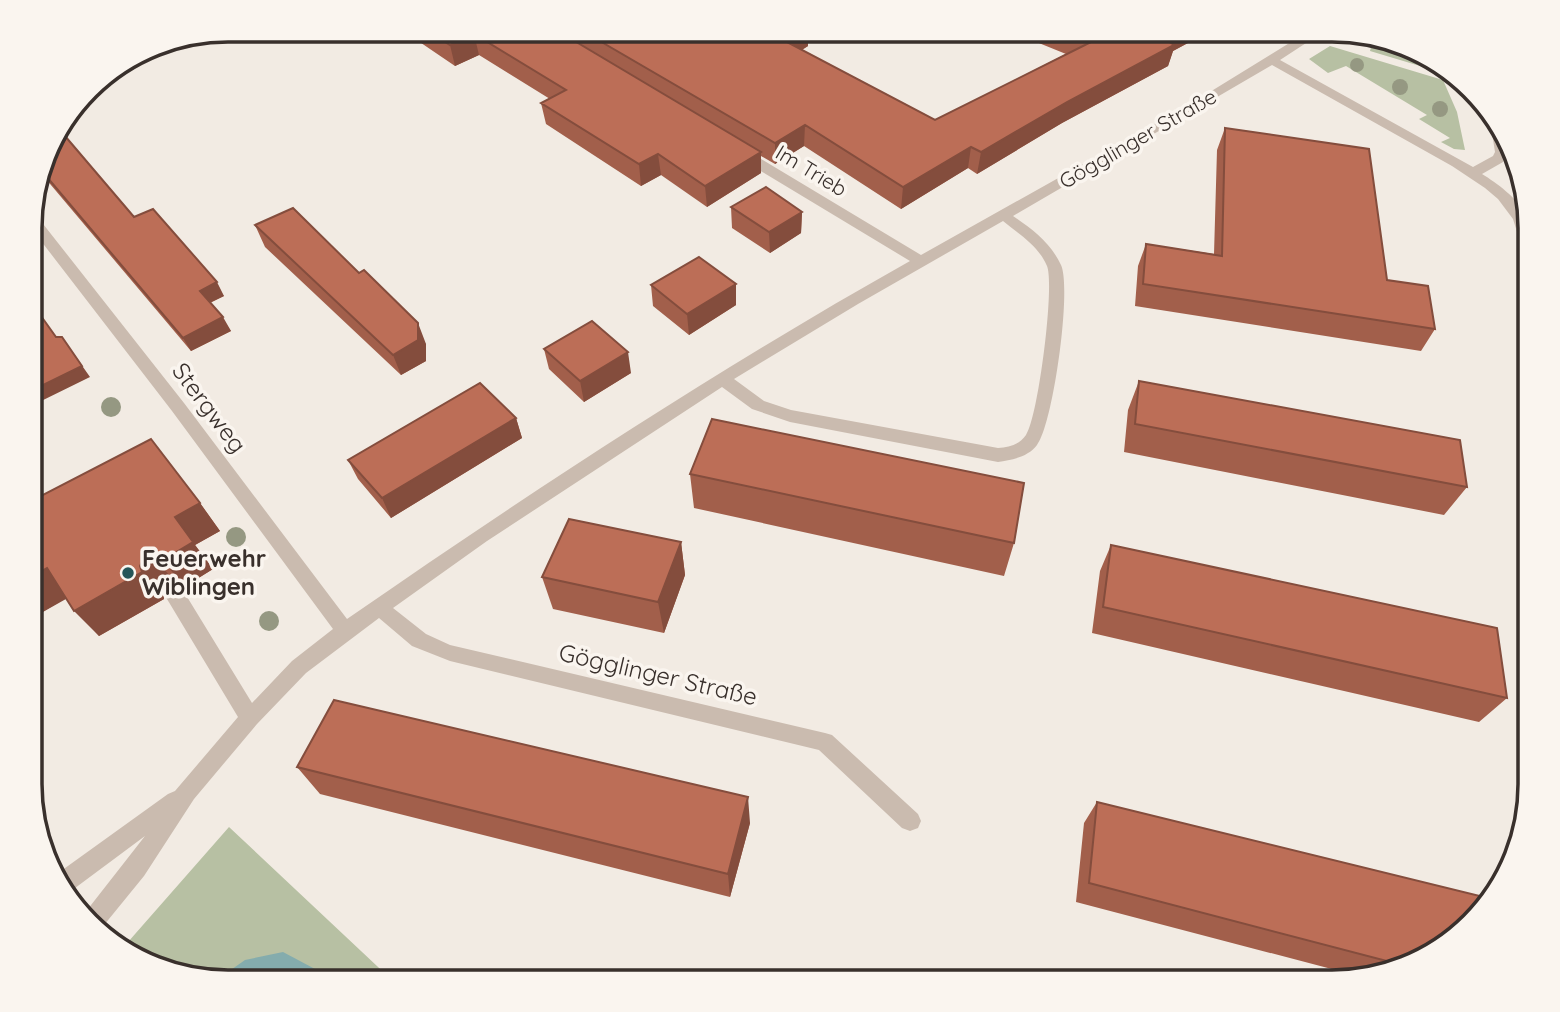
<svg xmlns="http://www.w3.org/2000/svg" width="1560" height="1012" font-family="Quicksand,sans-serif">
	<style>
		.green { fill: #b7c0a3 }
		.water { fill: #84acad }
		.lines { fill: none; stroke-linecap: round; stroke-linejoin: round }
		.minor { fill: #cabbaf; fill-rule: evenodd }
		.tree { fill: #959882 }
		.wall { fill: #a25f4b }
		.shaded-wall { fill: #844d3d }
		.building { fill: #bc6e57; stroke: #844d3d; stroke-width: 2 }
		.poi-dot { fill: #255558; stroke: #faf5ef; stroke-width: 2.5 }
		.labels { text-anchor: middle; stroke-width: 7; stroke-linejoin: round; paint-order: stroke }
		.far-street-label { font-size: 21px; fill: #39302c; stroke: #faf5ef }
		.street-label { font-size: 24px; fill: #39302c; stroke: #faf5ef }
		.poi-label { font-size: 24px; font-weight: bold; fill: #39302c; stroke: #faf5ef; text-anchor: start }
		.rim { fill: none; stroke: #39302c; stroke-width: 3.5 }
	</style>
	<rect width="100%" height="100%" fill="#f2ebe3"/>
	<!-- green -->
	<path class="green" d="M1349,35L1443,63L1451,72L1430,69L1370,51L1371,47L1343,38Z
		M1330,46L1443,80L1457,112L1465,150L1454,149L1441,142L1450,138L1419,119L1427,115L1346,66L1328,73L1309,59Z
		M229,827L394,982H227L121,950Z"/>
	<!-- water -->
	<path class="water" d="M283,952L315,969L320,982H227L218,979L245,960Z"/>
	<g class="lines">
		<!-- minor -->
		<path class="minor" d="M1264,30H1280L1300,37L1312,30H1326L1280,60L1473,167L1493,156L1495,152L1490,120L1493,117L1504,129L1509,152L1503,162L1482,174C1500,185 1527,205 1530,227C1531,236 1530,247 1530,256L1523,251L1513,219L1498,199L1485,188L1452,166L1272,65L1013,216C1033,230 1050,242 1061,265C1072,289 1053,425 1037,445C1028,457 1012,460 998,462L790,422L752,409L722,387L487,541L393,608L426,634L450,645L825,733L832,735L918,814L921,821L918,828L910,831L902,828L819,750L450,661L412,646L379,618L306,673L257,724L194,799L144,876L100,930L84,914L145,836L67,894L56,884L54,876L168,794L175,791L238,717L167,599L165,593L167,587L174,585L181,587L252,703L292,661L333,629L172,411L31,228V214L36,215L184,403L347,619C529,493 716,370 910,261L736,156V150H746L921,255L1192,103L1291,42ZM1003,221C1020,235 1038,245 1047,266C1055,286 1038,419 1026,435C1019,445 1009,447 998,448L791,410L764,401L734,379L858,304Z
			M1462,85H1463L1470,93H1464L1460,88Z"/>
	</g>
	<!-- trees -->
	<g class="tree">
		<circle cx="1357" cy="65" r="7"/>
		<circle cx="1400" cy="87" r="8"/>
		<circle cx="1440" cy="109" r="8"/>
		<circle cx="111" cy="407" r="10"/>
		<circle cx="236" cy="537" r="10"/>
		<circle cx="269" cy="621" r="10"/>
	</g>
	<!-- wall -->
	<path class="wall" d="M402,30H808V46L802,50L935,120L1066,54L1007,30H1212L1173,51L1168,66L1062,123L977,174L968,168L901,209L804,146L775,164L761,156V173L707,207L661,175L641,186L546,124L541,103L550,99L479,55L455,66Z
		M1225,128L1387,280L1435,329L1421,351L1135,306L1138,266L1146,244L1214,254L1217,150Z
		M50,142L224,296L210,303L231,331L191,351L40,172Z
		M731,207L802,212L801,233L770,253L732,228Z
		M255,225L426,344V361L401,375L265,247Z
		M651,285L736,305L689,335L653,306Z
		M544,349L631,373L584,402L549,369Z
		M1139,381L1467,487L1444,515L1124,452L1128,410Z
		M516,418L522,438L391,518L358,479L348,460Z
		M690,474L1014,543L1004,576L694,508Z
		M31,501L200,503L220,531L195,545L213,569L184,587L175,582L166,584L163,592L164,599L99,636L66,598L34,617L31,614Z
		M681,542L685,575L664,633L553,609L542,577Z
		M1111,545L1507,698L1479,722L1092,633L1100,571Z
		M297,767L750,823L730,897L320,794Z
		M1097,802L1431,956L1362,977L1076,902L1084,823Z"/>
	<!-- shaded-wall -->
	<path class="shaded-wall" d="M801,30H808V46L783,61V40Z
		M1179,30H1212L1173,51L1168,66L1062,123L977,174L981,152L1163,38Z
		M474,34L479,55L455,66L450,45Z
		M805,125L804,146L775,164V143Z
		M971,147L968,168L901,209L903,187Z
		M761,152V173L707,207L705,186Z
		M658,154L661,175L641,186L639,164Z
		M802,212L801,233L770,253L769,232Z
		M217,282L224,296L207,304L200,291Z
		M736,284V305L689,335L687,314Z
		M223,317L231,331L191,351L183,338Z
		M418,323L426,344V361L401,375L393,355Z
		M62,337L90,377L31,406V391Z
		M628,352L631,373L584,402L580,381Z
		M516,418L522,438L391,518L382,498Z
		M200,503L220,531L195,545L213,569L184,587L163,560L175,517Z
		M681,542L685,575L664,633L658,602Z
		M153,556L175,582L166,584L163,592L164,599L99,636L74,611L140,566L144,558Z
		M47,568L73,595L34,617L31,614V577Z
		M748,797L750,823L730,897L728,874Z"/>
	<!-- building -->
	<path class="building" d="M427,30H556L761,152L705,186L658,154L639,164L541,103L566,90L474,34L450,45Z
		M581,30H801L783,40L935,120L1091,42L1062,30H1179L1163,38L1174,45L1067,102L981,152L971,147L903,187L805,125L775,143Z
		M1225,128L1369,149L1387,280L1428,286L1435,329L1143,284L1146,244L1222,256Z
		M65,136L134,217L153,209L217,282L200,291L223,317L183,338L41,170L50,142Z
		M766,187L802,212L769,232L731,207Z
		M293,208L359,273L364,270L418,323V340L393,355L255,225Z
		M699,257L736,284L687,314L651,285Z
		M31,302L56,337H62L82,366L31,391Z
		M592,321L628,352L580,381L544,349Z
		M1139,381L1460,440L1467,487L1135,424Z
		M480,383L516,418L382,498L348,460Z
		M712,419L1024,483L1014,543L690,474Z
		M151,439L200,503L175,517L193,542L163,560L153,556L144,558L140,566L142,572L74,611L47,568L31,577V501Z
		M569,519L681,542L658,602L542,577Z
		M1111,545L1497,628L1507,698L1103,607Z
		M334,700L748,797L728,874L297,767Z
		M1097,802L1492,899L1431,956L1402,965L1089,883Z"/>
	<!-- markers -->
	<circle class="poi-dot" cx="128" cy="573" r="7"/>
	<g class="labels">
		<!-- far-street labels -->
		<g class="far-street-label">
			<text transform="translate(1138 139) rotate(-30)" y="7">Gögglinger Straße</text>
			<text transform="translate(811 171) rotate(31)" y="7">Im Trieb</text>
		</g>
		<!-- street labels -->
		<g class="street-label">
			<text transform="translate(209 408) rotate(53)" y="8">Stergweg</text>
			<text transform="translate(658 675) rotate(13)" y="8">Gögglinger Straße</text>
		</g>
		<!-- poi labels -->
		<g class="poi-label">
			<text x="142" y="567">Feuerwehr<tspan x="142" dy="28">Wiblingen</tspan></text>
		</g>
	</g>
	<!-- crop -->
	<path d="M0 0H1560V1012H0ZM228 42H1332A186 186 0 0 1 1518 228V784A186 186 0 0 1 1332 970H228A186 186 0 0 1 42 784V228A186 186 0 0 1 228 42Z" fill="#faf5ef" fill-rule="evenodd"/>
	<path class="rim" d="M228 42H1332A186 186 0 0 1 1518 228V784A186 186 0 0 1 1332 970H228A186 186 0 0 1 42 784V228A186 186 0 0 1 228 42Z"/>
</svg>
